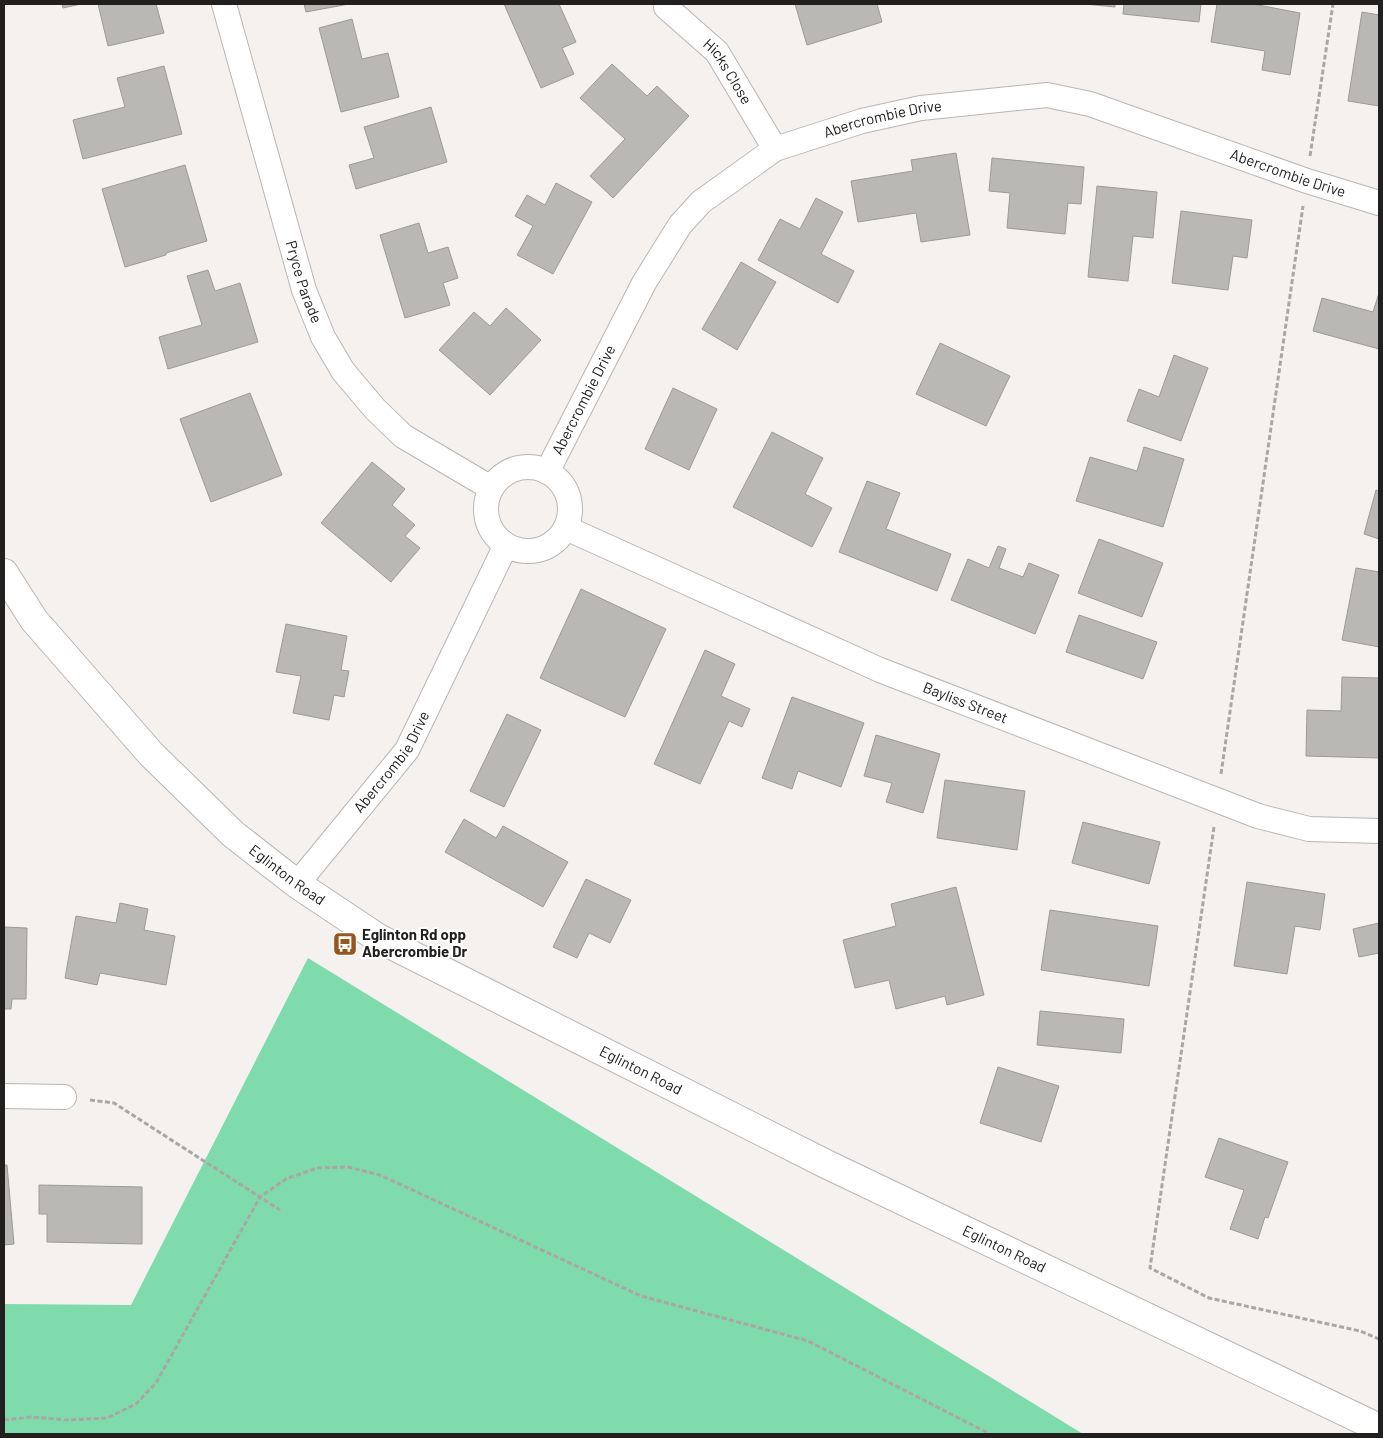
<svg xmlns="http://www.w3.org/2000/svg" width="1383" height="1438" font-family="Barlow,sans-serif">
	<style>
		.green { fill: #80dbac }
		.building { fill: #bab8b5; stroke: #9c9a97 }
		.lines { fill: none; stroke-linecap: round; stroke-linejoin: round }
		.street-casing { stroke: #b9b5b4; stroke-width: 26 }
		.secondary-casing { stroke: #b9b5b4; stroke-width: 30 }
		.path { stroke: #a9a6a4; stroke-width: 3; stroke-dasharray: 5 2.5; stroke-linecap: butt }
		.street { stroke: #fff; stroke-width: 24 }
		.secondary { stroke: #fff; stroke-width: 28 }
		.labels { text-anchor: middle; stroke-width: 4; stroke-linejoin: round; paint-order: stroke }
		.street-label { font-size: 15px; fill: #21201f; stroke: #fff }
		.poi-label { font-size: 15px; font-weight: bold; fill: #21201f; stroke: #fff; text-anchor: start }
	</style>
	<rect width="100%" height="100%" fill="#f5f1ef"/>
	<!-- green -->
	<path class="green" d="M308,958L1083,1434H4V1304L131,1305Z"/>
	<!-- building -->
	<path class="building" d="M62,4H81L63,8Z
		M98,4H156L164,33L108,46Z
		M304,4H349L306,12Z
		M504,4H559L576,42L562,48L574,74L541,88Z
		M795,4H877L882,22L807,45Z
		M1085,4H1115V7Z
		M1124,4H1201L1199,22L1123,14Z
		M1217,4H1253L1300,13L1290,75L1262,70L1265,51L1211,42Z
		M1362,12L1379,15V106L1348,101Z
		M352,19L362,59L388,53L399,97L341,112L319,28Z
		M612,64L647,96L657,86L689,116L613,198L590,176L625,139L580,98Z
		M164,66L182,134L83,159L73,120L125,107L117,78Z
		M431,107L447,162L356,189L349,165L374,158L364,127Z
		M956,153L970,235L921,242L916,213L858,222L851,181L913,171L911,160Z
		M992,158L1084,167L1081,204L1068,203L1065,234L1007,228L1010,193L989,191Z
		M185,165L207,241L166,253V255L125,267L102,189Z
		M556,183L592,202L553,274L517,255L533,226L515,216L527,195L545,205Z
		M1097,186L1157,192L1153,238L1133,236L1128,281L1088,277Z
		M816,198L843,212L821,254L854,271L838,303L758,260L780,219L800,229Z
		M1181,211L1252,220L1247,258L1233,256L1228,290L1172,283Z
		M419,223L428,253L448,247L458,278L443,283L450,305L405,318L380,235Z
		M741,262L776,282L737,350L702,329Z
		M208,270L215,291L240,283L258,342L168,369L159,337L202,325L187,276Z
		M1379,293V349L1313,331L1322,298L1373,312Z
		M506,308L541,340L490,395L439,350L474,312L490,326Z
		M940,343L1010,376L986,426L916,394Z
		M1174,355L1208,368L1181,441L1127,421L1139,389L1159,397Z
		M673,388L717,409L689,470L645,449Z
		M250,393L282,475L211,502L180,419Z
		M772,432L823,458L805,494L832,508L812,547L733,507Z
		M1144,447L1184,459L1163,527L1076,501L1090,457L1137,471Z
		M372,462L405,489L392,505L415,525L405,536L420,548L391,582L321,523Z
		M867,481L900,493L886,529L951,554L937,591L839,552Z
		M1376,490L1379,491V539L1364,534Z
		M1099,539L1163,563L1142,617L1078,593Z
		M998,546L1006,549L999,568L1023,577L1029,563L1059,575L1035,634L951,600L968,559L989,568Z
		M1356,568L1379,572V647L1342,640Z
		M581,589L666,629L625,717L540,678Z
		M1079,615L1157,642L1143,679L1066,652Z
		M286,624L347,636L341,670L349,671L344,697L334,695L329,720L293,713L301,676L276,672Z
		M705,650L735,664L721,696L750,709L742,727L729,721L700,784L654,764Z
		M1342,677L1379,678V758L1306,756L1307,710L1341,711Z
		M792,697L864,723L841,787L798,771L792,789L762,778Z
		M507,714L541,730L504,807L470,791Z
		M876,735L940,754L923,813L886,802L892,783L864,776Z
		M945,780L1025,791L1017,850L937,838Z
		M464,819L496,838L503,826L568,862L543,907L445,852Z
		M1083,822L1160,842L1149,884L1072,863Z
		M586,879L631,900L610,943L589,933L577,958L553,947Z
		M1247,882L1325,894L1320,930L1295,926L1287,974L1234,966Z
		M956,887L984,995L947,1005L945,996L896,1009L889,980L855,988L843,940L896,926L891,904Z
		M120,903L148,909L144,930L175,936L166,985L100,973L97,985L65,978L76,916L116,923Z
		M1050,910L1158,926L1149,986L1041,970Z
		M1379,923V953L1359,957L1353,929Z
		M4,927L27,928L26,999H12L11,1009H4Z
		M1040,1011L1124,1019L1121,1053L1037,1045Z
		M998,1067L1059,1086L1041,1142L980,1123Z
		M1219,1138L1288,1162L1268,1218L1265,1217L1258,1239L1230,1229L1244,1190L1205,1177Z
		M4,1165H7L14,1244L4,1245Z
		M39,1185L142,1187V1244L47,1242V1214H39Z"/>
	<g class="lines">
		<defs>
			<g id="street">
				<path id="s1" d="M224,4L304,290L323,337L343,371L375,409L403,436L491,488"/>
				<path id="s2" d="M666,7L717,52L775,149"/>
				<circle cx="528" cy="509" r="42"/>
				<path id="s3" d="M547,472L644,283L680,225L701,202L775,149L862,121L921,108L1047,95L1090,104L1307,181L1379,203"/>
				<path id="s4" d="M566,528L880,670L1258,816L1309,829L1379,831"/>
				<path id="s5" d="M297,884L407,750L506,545"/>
				<path d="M4,1096L64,1097"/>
			</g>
			<g id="secondary">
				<path id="s6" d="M4,573L34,620L151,754L233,834L297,884L378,938L826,1164L1379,1428"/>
			</g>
		</defs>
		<!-- street casing -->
		<use href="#street" class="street-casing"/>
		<!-- secondary casing -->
		<use href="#secondary" class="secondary-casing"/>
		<!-- path -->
		<path class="path" d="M1310,156L1333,4
			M1221,774L1303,206
			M1214,827L1150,1268L1209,1298L1360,1331L1379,1339
			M90,1100L114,1103L280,1210
			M4,1420L32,1417L67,1420L107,1418L136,1404L156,1383L260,1197L286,1179L317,1168L348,1167L380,1175L641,1296L808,1341L990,1434"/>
		<!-- street -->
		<use href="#street" class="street"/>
		<!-- secondary -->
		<use href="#secondary" class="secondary"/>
	</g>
	<!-- icons -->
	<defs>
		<symbol id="bus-square" viewBox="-11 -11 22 22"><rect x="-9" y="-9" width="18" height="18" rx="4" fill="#96571e" stroke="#fff"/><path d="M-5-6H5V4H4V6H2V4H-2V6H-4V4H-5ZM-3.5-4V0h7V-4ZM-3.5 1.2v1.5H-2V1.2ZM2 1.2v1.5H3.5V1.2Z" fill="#fff"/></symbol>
	</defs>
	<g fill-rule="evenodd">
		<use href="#bus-square" x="331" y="930" width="28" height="28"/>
	</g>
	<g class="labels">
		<!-- street labels -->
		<g class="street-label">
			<text dy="5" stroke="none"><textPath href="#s2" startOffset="90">Hicks Close</textPath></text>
			<text dy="5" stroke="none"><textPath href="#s3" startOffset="515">Abercrombie Drive</textPath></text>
			<text dy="5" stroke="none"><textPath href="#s3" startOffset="935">Abercrombie Drive</textPath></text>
			<text dy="5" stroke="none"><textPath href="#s1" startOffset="289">Pryce Parade</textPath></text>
			<text dy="5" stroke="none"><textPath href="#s3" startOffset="81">Abercrombie Drive</textPath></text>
			<text dy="5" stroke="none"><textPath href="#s4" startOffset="436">Bayliss Street</textPath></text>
			<text dy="5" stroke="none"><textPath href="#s5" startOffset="155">Abercrombie Drive</textPath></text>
			<text dy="5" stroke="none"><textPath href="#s6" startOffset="416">Eglinton Road</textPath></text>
			<text dy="5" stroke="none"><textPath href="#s6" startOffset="821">Eglinton Road</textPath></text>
			<text dy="5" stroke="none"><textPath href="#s6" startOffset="1226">Eglinton Road</textPath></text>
		</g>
		<!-- poi labels -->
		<g class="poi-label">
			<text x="362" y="940">Eglinton Rd opp<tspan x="362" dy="17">Abercrombie Dr</tspan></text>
		</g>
	</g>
	<!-- border -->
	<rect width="1383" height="1438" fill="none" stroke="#21201f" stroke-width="10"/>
</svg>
